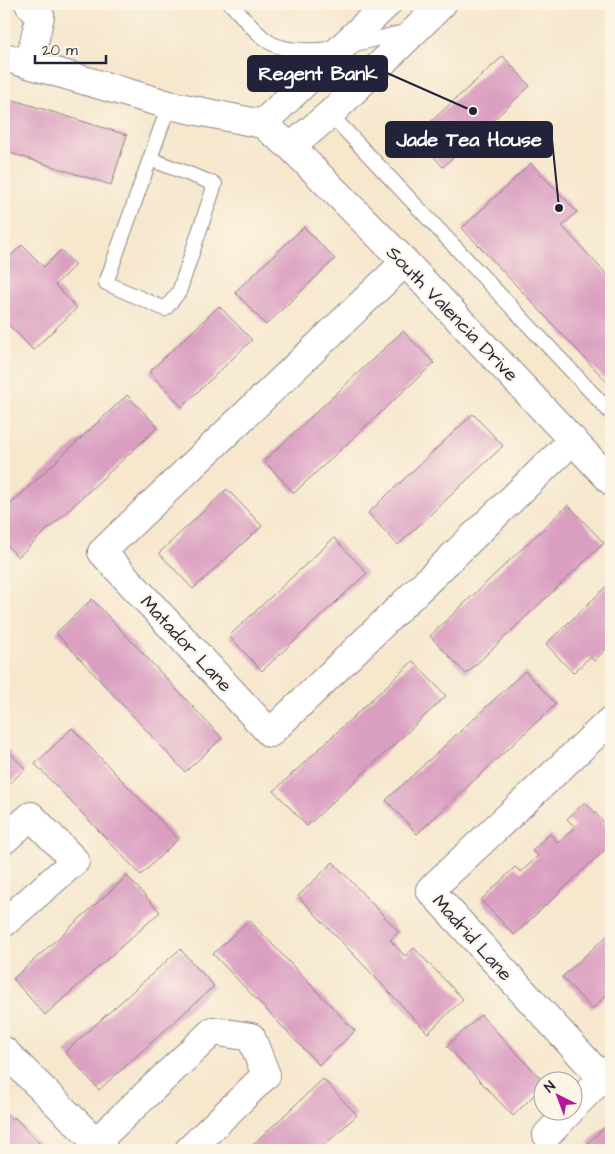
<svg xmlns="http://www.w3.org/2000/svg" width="615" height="1154" font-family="'Architects Daughter',sans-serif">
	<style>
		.building { fill: #da9ec1 }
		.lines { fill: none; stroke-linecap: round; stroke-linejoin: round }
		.service-casing { stroke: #8c8484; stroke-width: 16 }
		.minor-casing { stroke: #8c8484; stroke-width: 30 }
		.service { stroke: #fff; stroke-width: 14 }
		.minor { stroke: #fff; stroke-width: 28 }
		.labels { text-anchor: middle; stroke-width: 4; stroke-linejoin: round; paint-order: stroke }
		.street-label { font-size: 19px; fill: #22223b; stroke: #fcf5e5 }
		.leader { fill: none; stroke: #22223b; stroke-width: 2 }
		.callout-dot { fill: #22223b; stroke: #fcf5e5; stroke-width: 2 }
		.callout { fill: #22223b; stroke: #22223b; stroke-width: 2 }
		.callout-label { font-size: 20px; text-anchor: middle; font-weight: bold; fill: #fff }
	</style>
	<rect width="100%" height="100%" fill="#fcf5e5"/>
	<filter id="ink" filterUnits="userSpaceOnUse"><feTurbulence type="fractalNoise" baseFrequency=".02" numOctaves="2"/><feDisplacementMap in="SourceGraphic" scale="10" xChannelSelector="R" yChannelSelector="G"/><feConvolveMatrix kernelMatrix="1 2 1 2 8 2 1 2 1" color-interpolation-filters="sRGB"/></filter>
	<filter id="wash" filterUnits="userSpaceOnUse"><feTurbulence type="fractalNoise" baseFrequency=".0096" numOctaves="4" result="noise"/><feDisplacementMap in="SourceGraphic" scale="20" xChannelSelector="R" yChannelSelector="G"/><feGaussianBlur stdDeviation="1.12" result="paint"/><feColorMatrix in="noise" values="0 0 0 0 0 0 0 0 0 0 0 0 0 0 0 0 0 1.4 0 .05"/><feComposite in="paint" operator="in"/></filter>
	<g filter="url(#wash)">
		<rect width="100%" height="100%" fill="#f6e7cd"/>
		<g id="blocks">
			<!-- building -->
			<path class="building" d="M503,56L530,86L443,167L415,136Z
				M4,97L127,135L111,185L4,151Z
				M531,163L577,212L562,226L611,279V386L462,228Z
				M304,227L335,259L266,325L235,292Z
				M22,245L44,267L61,250L75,265L55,285L77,308L33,350L4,320V262Z
				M219,306L252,340L182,407L149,372Z
				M403,331L434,363L294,493L264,461Z
				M127,395L158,427L18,557L4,542V510Z
				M473,414L503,446L398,545L368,513Z
				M227,489L262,526L193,589L159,553Z
				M568,505L604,543L466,674L430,636Z
				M334,538L367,573L262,671L229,636Z
				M611,582V644L594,661L590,657L573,673L546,644Z
				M92,599L222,738L185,772L56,633Z
				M413,661L446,696L307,826L274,791Z
				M525,671L556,704L417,834L386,800Z
				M72,728L178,839L141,875L35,764Z
				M4,746L25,769L4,789Z
				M585,802L611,830V844L514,935L481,900L515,867L521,872L538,856L532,851L550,834L558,843L575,827L567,819Z
				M333,862L399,932L390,940L405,956L414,948L463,999L428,1033L298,896Z
				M127,876L160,912L45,1015L13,979Z
				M249,920L355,1031L319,1065L213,954Z
				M611,932V991L592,1009L562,977Z
				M180,949L214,986L99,1090L65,1052Z
				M481,1015L544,1082H542V1087L513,1116L447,1046Z
				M323,1079L357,1115L319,1150H247Z
				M4,1111L11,1119L14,1117L46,1150H4Z
				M606,1126L611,1131V1150H591L593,1148L588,1143Z"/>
		</g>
	</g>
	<g filter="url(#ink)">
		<use href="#blocks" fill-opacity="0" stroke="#8c8484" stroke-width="1"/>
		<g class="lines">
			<defs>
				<path id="service" d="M231,4C242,16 253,30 266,40C299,64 370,40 408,31
					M330,114L611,413
					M150,159L215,184L179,292L165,309L106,283L169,105"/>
				<path id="minor" d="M4,57L169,105L262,124L291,147L405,262L611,481
					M29,64L40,16L29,4
					M262,124L387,4
					M291,147L330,114L442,4
					M405,262L102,552L270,733L573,440
					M4,840L31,816L75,861L4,923
					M4,1051L104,1150
					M602,1078L430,890L611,720
					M572,1108L611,1069
					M547,1135L569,1112
					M96,1142L213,1031L251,1037L266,1075L189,1150"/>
			</defs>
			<!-- service casing -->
			<use href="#service" class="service-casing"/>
			<!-- minor casing -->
			<use href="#minor" class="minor-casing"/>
			<!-- service -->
			<use href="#service" class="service"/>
			<!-- minor -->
			<use href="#minor" class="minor"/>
		</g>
	</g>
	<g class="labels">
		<!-- street labels -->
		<g class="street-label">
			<text transform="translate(453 313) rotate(46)" y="7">South Valencia Drive</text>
			<text transform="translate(187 643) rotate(47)" y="7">Matador Lane</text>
			<text transform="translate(473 937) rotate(48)" y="7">Madrid Lane</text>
		</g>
	</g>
	<!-- callouts -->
	<path class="leader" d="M473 111L387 73M559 208L552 139"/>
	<g class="callout-dot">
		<circle cx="473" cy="111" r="5"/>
		<circle cx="559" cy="208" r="5"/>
	</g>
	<g class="callout">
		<rect x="248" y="56" width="139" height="35" rx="5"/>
		<rect x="386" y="122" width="166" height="35" rx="5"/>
	</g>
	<g class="callout-label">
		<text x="318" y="80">Regent Bank</text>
		<text x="469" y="146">Jade Tea House</text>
	</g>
	<!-- margin -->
	<rect width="615" height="1154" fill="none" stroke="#fcf5e5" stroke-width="20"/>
	<!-- north arrow -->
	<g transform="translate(558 1096) rotate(318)"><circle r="24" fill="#fcf5e5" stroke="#a5a1a1"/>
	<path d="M0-4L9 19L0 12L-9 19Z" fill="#b5179e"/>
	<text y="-8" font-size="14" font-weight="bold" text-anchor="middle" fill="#22223b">N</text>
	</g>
	<!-- scale -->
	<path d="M35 55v8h71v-8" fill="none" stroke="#22223b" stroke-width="2.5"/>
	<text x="42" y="55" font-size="15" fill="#22223b" stroke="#fcf5e5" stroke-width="4" paint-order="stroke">20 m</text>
</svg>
